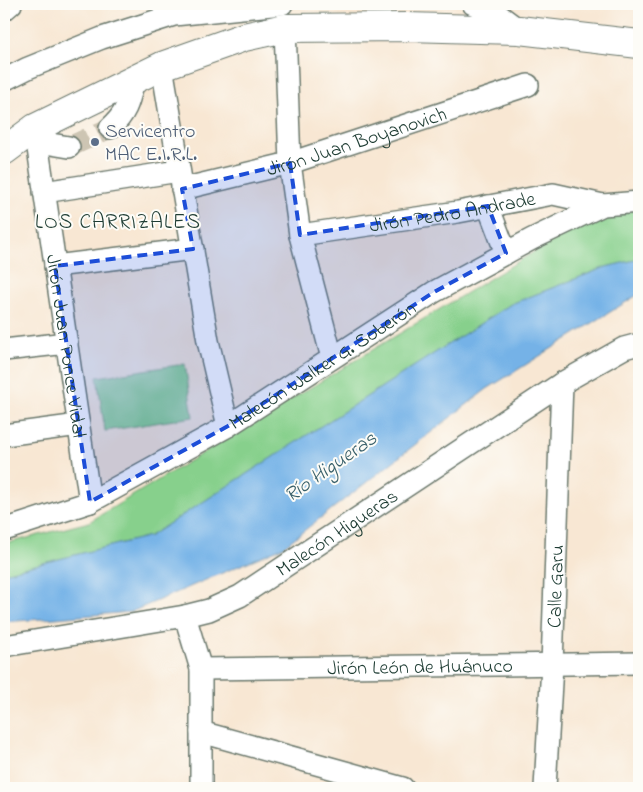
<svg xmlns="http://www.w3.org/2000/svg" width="643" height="792" font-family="'Indie Flower',sans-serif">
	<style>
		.green { fill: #87d08c; stroke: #538660 }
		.water { fill: #74b2e7; stroke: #4a788e }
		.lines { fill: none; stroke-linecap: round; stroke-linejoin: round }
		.minor-tunnel { stroke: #cdc5b3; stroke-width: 21; stroke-dasharray: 21 11; stroke-linecap: butt }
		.minor-casing { stroke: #6b786c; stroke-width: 24 }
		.highway-casing { stroke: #6b786c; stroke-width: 30 }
		.minor { stroke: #fff; stroke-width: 21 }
		.highway { stroke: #fff; stroke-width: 28 }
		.marked { fill: #1d4ed8; fill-opacity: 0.2; stroke: #1d4ed8; stroke-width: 4; stroke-dasharray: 10 6; stroke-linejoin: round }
		.service-dot { fill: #5c6f8a; stroke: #fdfcf7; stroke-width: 2 }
		.labels { text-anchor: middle; stroke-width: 4; stroke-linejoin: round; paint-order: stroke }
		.service-label { font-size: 20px; fill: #4e5e75; stroke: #fdfcf7; text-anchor: start }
		.street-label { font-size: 20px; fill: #1f3d34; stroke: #fdfcf7 }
		.neighbourhood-label { font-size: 21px; letter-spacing: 1px; fill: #1f3d34; stroke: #fdfcf7 }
		.water-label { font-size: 21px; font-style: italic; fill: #39606a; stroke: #fdfcf7 }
	</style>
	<rect width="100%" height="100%" fill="#fdfcf7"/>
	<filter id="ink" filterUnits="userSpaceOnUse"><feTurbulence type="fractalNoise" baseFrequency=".02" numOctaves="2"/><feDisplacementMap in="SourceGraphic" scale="10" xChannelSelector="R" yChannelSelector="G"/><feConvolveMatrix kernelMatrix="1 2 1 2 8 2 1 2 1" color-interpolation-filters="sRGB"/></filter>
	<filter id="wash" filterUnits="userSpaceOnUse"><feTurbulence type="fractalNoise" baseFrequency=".0096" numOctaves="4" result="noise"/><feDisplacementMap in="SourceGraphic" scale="20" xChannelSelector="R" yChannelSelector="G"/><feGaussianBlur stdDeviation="1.12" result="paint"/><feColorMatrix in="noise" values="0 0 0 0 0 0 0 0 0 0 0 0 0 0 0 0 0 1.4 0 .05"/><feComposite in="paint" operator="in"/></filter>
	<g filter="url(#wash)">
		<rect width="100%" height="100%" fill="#f8e7d3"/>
		<!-- green -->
		<path class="green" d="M639,210V259L606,267L511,304L150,536L4,573V544L89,522L598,213Z
			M185,364L193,417L105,431L97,377Z"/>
		<!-- water -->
		<path class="water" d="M639,259V294L487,389L283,547L131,612L4,622V573L150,536L511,304L606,267Z"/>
	</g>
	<g filter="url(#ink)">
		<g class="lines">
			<!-- minor-tunnel -->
			<path class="minor-tunnel" d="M69,147L110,128"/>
			<defs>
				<g id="minor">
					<path d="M473,4L496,13L519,30"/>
					<path d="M4,10L11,4"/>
					<path d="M285,28L290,163L300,235L332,358"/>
					<path d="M162,66L208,341L228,426"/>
					<path d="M4,80L28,68L102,38L174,15L282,4"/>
					<path id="s1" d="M35,128L90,502"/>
					<path d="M35,128L51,144L69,147"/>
					<path d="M110,128C127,113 129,101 134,80"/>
					<path id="s2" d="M182,189L290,163L528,85"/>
					<path d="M44,192L179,171"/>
					<path d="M488,206L506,253"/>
					<path id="s3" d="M300,235L458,212L553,194L603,205"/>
					<path d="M55,266L193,249"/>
					<path d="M4,350L67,343"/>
					<path d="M4,435L79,425"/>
					<path id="s4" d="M4,530L90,502L228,426L434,292L532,239L603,205L639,202"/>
					<path d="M185,616L201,669V788"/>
					<path id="s5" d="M4,646L185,616L209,610L240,596L562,383L624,348L639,344"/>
					<path id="s6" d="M201,669L639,663"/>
					<path d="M201,732L403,788"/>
					<path id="s7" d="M545,788L552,665L562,383"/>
				</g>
				<path id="highway" d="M4,151L35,128L162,66L244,37L285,28L407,27L519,30L639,44"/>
			</defs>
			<!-- minor casing -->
			<use href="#minor" class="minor-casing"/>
			<!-- highway casing -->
			<use href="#highway" class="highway-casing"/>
			<!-- minor -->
			<use href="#minor" class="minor"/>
			<!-- highway -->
			<use href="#highway" class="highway"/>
		</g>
	</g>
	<!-- marked area -->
	<path class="marked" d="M290,163L300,235L488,206L506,253L434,292L228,426L90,502L55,266L193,249L182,189Z"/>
	<!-- markers -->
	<circle class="service-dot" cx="95" cy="142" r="5"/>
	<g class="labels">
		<!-- service labels -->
		<g class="service-label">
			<text x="105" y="137">Servicentro<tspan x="105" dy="23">MAC E.I.R.L.</tspan></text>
		</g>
		<!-- street labels -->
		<g class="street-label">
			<text dy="7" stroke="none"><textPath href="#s2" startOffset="181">Jirón Juan Boyanovich</textPath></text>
			<text dy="7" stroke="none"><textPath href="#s3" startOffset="154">Jirón Pedro Andrade</textPath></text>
			<text dy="7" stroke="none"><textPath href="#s1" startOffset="220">Jirón Juan Ponce Vidal</textPath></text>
			<text dy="7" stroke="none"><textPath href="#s4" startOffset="360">Malecón Walker G. Soberón</textPath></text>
			<text dy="7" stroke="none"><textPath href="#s5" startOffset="358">Malecón Higueras</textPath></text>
			<text dy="7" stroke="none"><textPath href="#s7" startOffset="202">Calle Garu</textPath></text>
			<text dy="7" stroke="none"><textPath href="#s6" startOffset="219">Jirón León de Huánuco</textPath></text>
		</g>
		<!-- neighbourhood labels -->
		<g class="neighbourhood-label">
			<text x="118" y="228">LOS CARRIZALES</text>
		</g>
		<!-- water labels -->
		<g class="water-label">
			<text transform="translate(330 466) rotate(-35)" y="7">Río Higueras</text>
		</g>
	</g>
	<!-- margin -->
	<rect width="643" height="792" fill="none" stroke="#fdfcf7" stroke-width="20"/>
</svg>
